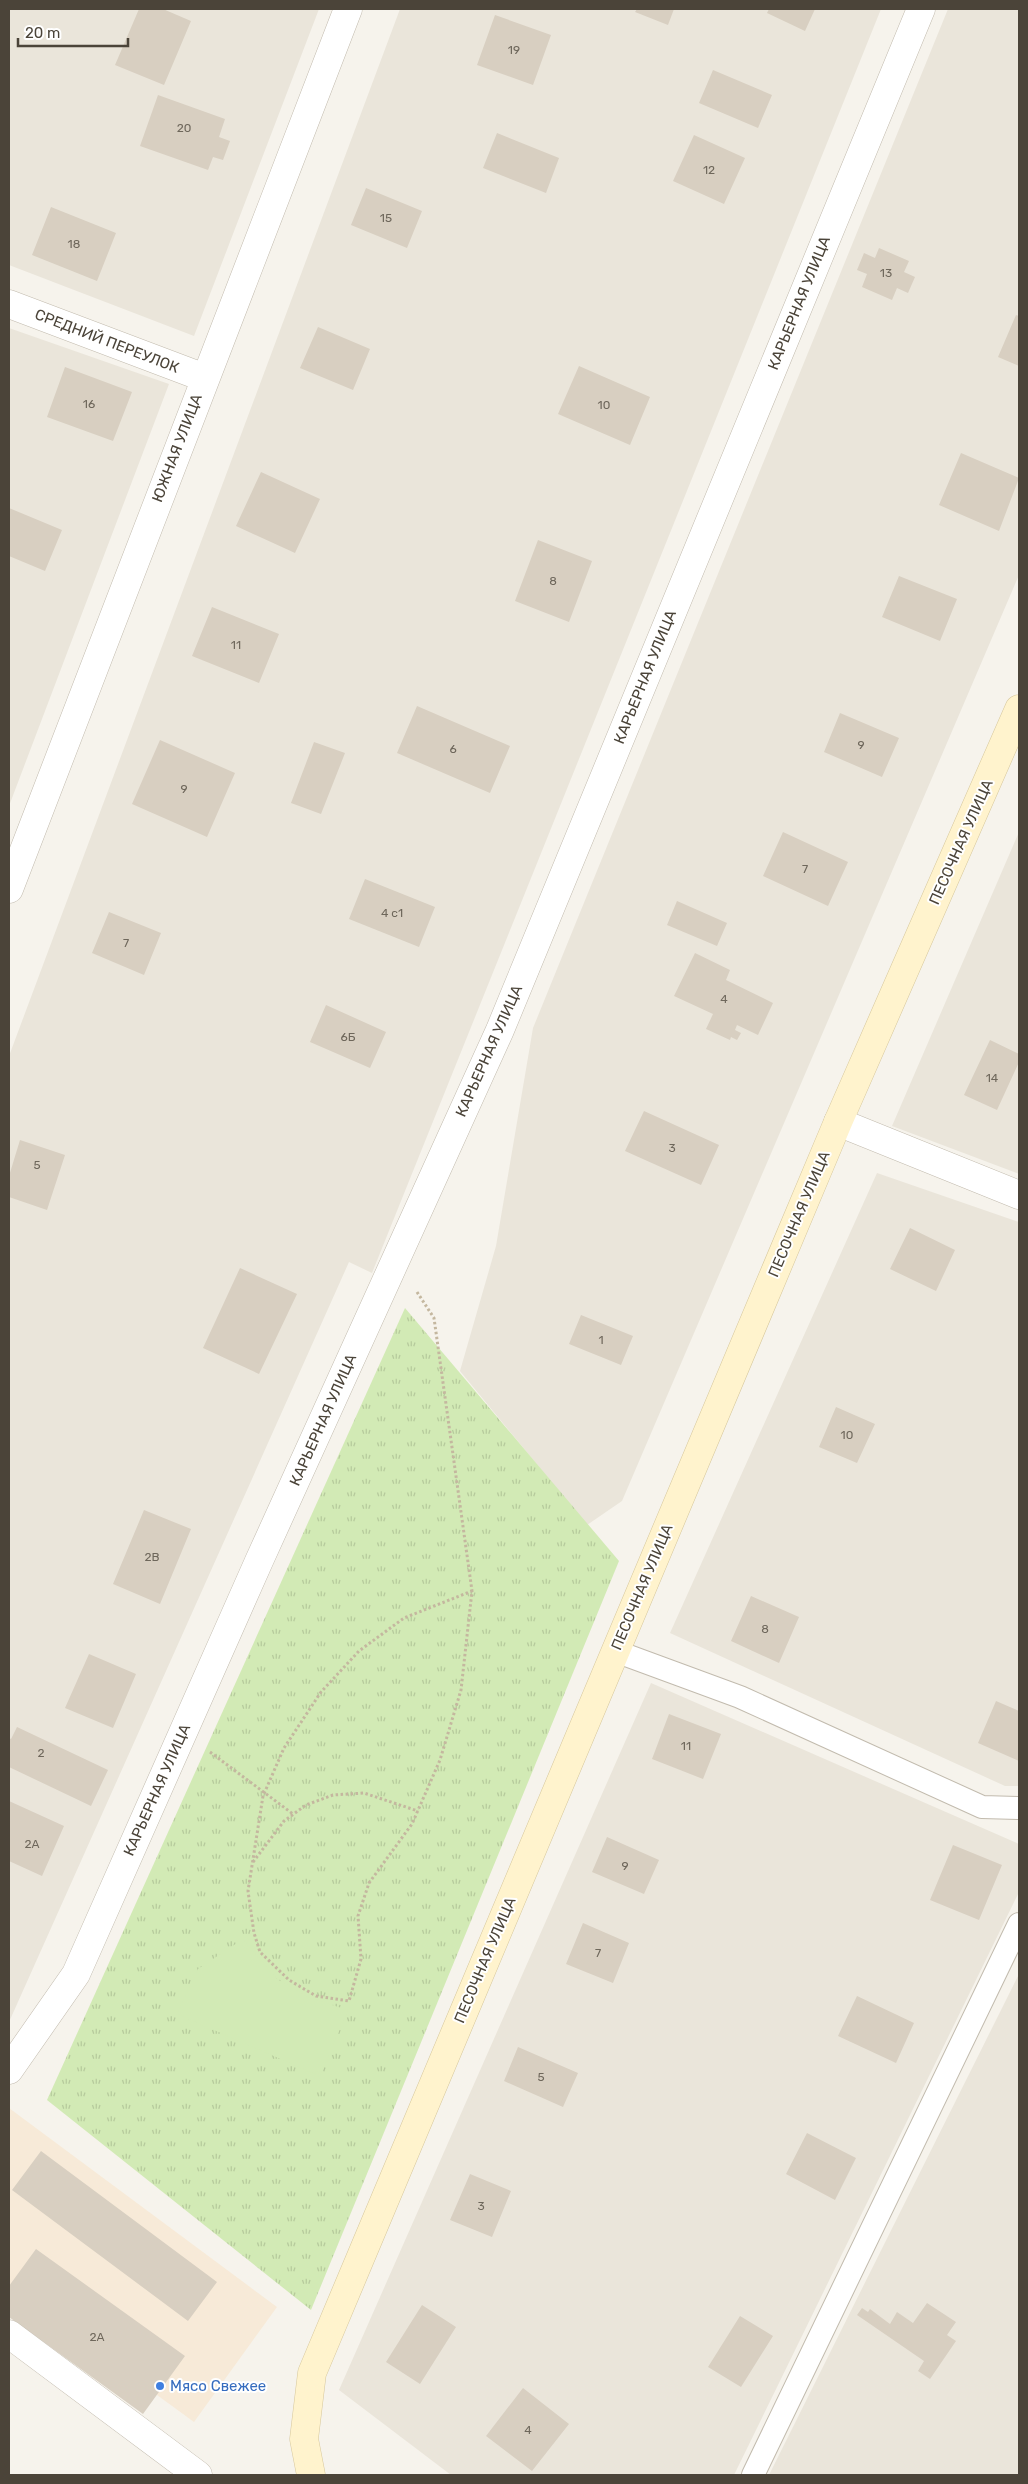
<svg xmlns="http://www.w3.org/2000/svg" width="1028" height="2484" font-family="Rubik,sans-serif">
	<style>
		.residential { fill: #eae5da }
		.commercial { fill: #f7ead8 }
		.park { fill: url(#park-tufts) }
		.pitch { fill: #d2eab5 }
		.building { fill: #d8cfc1 }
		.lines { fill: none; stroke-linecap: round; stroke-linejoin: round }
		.lane-casing { stroke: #c2bbae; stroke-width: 24 }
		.street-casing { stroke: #c2bbae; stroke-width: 29 }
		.secondary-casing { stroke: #d6c79b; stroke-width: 29 }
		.path { stroke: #c4b79f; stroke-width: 3; stroke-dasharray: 2.5 2.5; stroke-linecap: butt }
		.lane { stroke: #fff; stroke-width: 22 }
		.street { stroke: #fff; stroke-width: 28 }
		.secondary { stroke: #fff3cd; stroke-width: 28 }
		.shop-dot { fill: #3f7fe0; stroke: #fff; stroke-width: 2 }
		.labels { text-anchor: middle; stroke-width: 4; stroke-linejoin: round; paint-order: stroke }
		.number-label { font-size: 12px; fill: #6e675b }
		.street-label { font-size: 15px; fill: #4b4439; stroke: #fff }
		.shop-label { font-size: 15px; fill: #366cbe; stroke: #fff; text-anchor: start }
	</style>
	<defs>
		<pattern id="park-tufts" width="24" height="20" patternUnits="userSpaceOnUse" patternTransform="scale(1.25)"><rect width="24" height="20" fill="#d2eab5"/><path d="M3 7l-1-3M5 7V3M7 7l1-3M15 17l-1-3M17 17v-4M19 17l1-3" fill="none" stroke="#b6ca9c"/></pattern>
	</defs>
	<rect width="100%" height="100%" fill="#f6f3ec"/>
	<!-- residential -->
	<path class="residential" d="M9,9H319L194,336L9,265Z
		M400,9H881L372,1273L349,1262L9,2022V1056Z
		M948,9H1019V575L622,1501L587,1525L460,1371L496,1246L533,1028Z
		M9,328L169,384L9,806Z
		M1019,832V1174L892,1126Z
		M877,1173L1019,1222V1786H1005L670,1633Z
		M651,1683L1019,1844V1892L734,2475H451L339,2390Z
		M1019,1974V2475H769Z"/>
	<!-- commercial -->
	<path class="commercial" d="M9,2108L277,2307L194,2422L9,2287Z"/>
	<!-- park -->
	<path class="park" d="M405,1308L619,1561L311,2310L47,2100Z"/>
	<!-- pitch -->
	<path class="pitch" d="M243,1939L277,1979L310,1998L348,2010L320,2076L177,2014L198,1969Z"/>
	<!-- building -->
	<path class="building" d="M139,9H163L191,21L164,85L115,65Z
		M637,9H674L668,25L635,12Z
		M769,9H815L805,31L767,13Z
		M495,15L551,35L533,85L477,65Z
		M713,70L772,95L758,128L699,103Z
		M158,95L225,119L219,137L230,141L223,160L213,157L208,170L140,146Z
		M497,133L559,158L546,193L483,168Z
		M694,135L745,158L724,204L673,181Z
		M366,188L422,211L407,248L351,225Z
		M51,207L116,233L97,281L32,255Z
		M879,248L909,261L904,272L915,277L908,293L897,288L892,300L862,287L867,274L857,270L864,253L875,258Z
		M1016,315L1019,316V366L998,357Z
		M318,327L370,349L353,390L300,368Z
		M579,366L650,397L630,445L558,414Z
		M65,367L132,392L113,441L47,417Z
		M961,453L1019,478L999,531L939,505Z
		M261,472L320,499L295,553L236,526Z
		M9,508L62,530L45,571L9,556Z
		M538,540L592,561L569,622L515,601Z
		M899,576L957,599L940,641L882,617Z
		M212,607L279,634L259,683L192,656Z
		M417,706L510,746L490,793L397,753Z
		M840,713L899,738L882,777L824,752Z
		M160,740L235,773L207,837L132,804Z
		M314,742L345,753L321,814L291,803Z
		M783,832L848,862L828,906L763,876Z
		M365,879L435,907L419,947L349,919Z
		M677,901L727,923L717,946L667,925Z
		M109,912L161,933L144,975L92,953Z
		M695,953L730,970L726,980L773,1003L758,1035L737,1025L735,1030L741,1033L737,1040L731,1037L730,1040L706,1029L713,1014L674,996Z
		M326,1005L386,1032L370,1068L310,1042Z
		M990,1040L1019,1054V1062L997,1110L964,1095Z
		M644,1111L719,1145L701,1185L625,1151Z
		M20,1140L65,1155L47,1210L9,1197V1176Z
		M910,1228L955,1250L936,1291L890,1269Z
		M240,1268L297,1294L259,1374L203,1348Z
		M581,1315L633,1336L621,1365L569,1344Z
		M836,1407L875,1424L857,1463L819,1447Z
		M144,1510L191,1529L160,1604L113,1584Z
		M751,1596L799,1617L779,1663L731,1641Z
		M89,1654L136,1674L113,1728L65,1708Z
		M996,1701L1019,1711V1761L978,1743Z
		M669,1714L721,1734L703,1779L652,1759Z
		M17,1727L108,1770L91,1806L9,1767V1738L11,1739Z
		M9,1801L64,1826L42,1876L9,1861Z
		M607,1837L659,1860L644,1894L592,1872Z
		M953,1845L1002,1865L979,1920L930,1900Z
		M583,1923L629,1943L613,1983L566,1964Z
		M857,1996L914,2023L896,2063L838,2036Z
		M518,2047L578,2073L563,2107L504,2081Z
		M807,2133L856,2158L835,2200L786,2174Z
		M41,2151L217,2282L188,2321L12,2190Z
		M470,2174L511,2191L492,2237L450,2220Z
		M36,2249L185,2356L143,2414L9,2317V2286Z
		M927,2303L956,2322L947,2335L956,2341L930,2379L918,2371L924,2361L857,2315L862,2308L868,2312L870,2309L890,2324L897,2312L913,2323Z
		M422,2305L456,2327L420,2384L386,2362Z
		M740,2316L773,2336L741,2387L708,2367Z
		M523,2388L569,2424L532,2471L486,2436Z"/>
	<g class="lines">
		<defs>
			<path id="lane" d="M615,1651L740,1697L982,1807L1019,1808
				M753,2475L1019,1924"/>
			<path id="street" d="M9,304L205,378
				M9,889L348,9
				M838,1122L1019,1195
				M9,2070L76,1974L259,1561L500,1030L921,9
				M9,2334L198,2475"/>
			<path id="secondary" d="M311,2475L304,2439L312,2373L838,1122L1019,709"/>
		</defs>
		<!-- lane casing -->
		<use href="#lane" class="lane-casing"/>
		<!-- street casing -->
		<use href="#street" class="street-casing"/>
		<!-- secondary casing -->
		<use href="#secondary" class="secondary-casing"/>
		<!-- path -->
		<path class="path" d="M417,1292L434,1318L472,1591L461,1690L440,1760L412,1824L369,1883L358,1916L361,1959L349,2001L316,1996L289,1980L260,1952L254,1933L248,1891L263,1796L284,1748L321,1692L359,1651L404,1618L472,1591
			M210,1752L293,1814
			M253,1862L284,1821L306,1805L333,1795L364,1793L418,1811"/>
		<!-- lane -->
		<use href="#lane" class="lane"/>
		<!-- street -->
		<use href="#street" class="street"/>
		<!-- secondary -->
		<use href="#secondary" class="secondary"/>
	</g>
	<!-- markers -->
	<circle class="shop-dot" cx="160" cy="2386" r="5"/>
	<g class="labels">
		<!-- number labels -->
		<g class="number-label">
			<text x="514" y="54">19</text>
			<text x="184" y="132">20</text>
			<text x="709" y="174">12</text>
			<text x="386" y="222">15</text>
			<text x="74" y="248">18</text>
			<text x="886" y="277">13</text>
			<text x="89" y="408">16</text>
			<text x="604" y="409">10</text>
			<text x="553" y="585">8</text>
			<text x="236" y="649">11</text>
			<text x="861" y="749">9</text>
			<text x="453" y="753">6</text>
			<text x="184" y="793">9</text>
			<text x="805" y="873">7</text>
			<text x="392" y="917">4 с1</text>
			<text x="126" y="947">7</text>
			<text x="724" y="1003">4</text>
			<text x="348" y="1041">6Б</text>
			<text x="992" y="1082">14</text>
			<text x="672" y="1152">3</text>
			<text x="37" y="1169">5</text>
			<text x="601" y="1344">1</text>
			<text x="847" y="1439">10</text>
			<text x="152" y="1561">2В</text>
			<text x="765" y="1633">8</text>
			<text x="686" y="1750">11</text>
			<text x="41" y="1757">2</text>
			<text x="32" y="1848">2А</text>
			<text x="625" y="1870">9</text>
			<text x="598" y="1957">7</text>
			<text x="541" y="2081">5</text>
			<text x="481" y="2210">3</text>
			<text x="97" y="2341">2А</text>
			<text x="528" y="2434">4</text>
		</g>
		<!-- street labels -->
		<g class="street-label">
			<text transform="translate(799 303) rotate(-68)" y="5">КАРЬЕРНАЯ УЛИЦА</text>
			<text transform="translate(107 341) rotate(21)" y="5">СРЕДНИЙ ПЕРЕУЛОК</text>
			<text transform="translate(177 448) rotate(-69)" y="5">ЮЖНАЯ УЛИЦА</text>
			<text transform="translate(645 677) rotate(-68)" y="5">КАРЬЕРНАЯ УЛИЦА</text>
			<text transform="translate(961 842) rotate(-66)" y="5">ПЕСОЧНАЯ УЛИЦА</text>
			<text transform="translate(489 1051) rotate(-66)" y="5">КАРЬЕРНАЯ УЛИЦА</text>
			<text transform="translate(799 1214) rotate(-67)" y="5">ПЕСОЧНАЯ УЛИЦА</text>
			<text transform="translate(323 1420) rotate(-66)" y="5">КАРЬЕРНАЯ УЛИЦА</text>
			<text transform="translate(642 1587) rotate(-67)" y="5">ПЕСОЧНАЯ УЛИЦА</text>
			<text transform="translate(157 1790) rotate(-66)" y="5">КАРЬЕРНАЯ УЛИЦА</text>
			<text transform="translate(485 1960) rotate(-67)" y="5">ПЕСОЧНАЯ УЛИЦА</text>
		</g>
		<!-- shop labels -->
		<g class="shop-label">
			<text x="170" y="2391">Мясо Свежее</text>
		</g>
	</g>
	<!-- border -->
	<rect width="1028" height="2484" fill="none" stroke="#4b4439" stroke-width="20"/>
	<!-- scale -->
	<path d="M18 38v8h110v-8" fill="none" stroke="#4b4439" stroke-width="2.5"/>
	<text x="25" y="38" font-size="15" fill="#4b4439" stroke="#ffffff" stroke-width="4" paint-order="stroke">20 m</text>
</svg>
